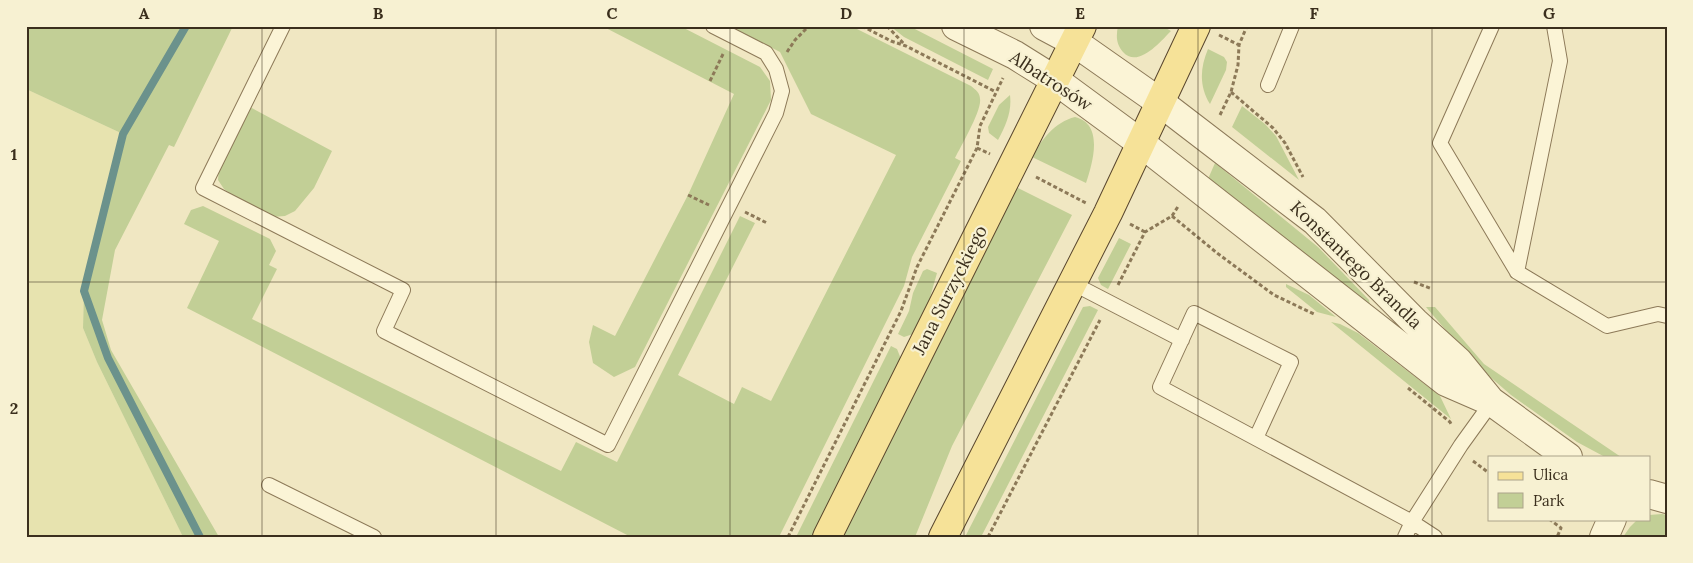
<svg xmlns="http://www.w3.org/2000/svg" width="1693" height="563" font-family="Lora,serif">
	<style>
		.farmland { fill: #e7e3af }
		.green { fill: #c2cf96 }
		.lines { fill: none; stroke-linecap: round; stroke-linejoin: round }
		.stream { stroke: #6b928c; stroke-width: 8 }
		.service-casing { stroke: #8c7958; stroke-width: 16 }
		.minor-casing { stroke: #8c7958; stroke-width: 30 }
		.primary-casing { stroke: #59462d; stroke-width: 30 }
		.path { stroke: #8c7958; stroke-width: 3; stroke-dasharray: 4 2.5; stroke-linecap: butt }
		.service { stroke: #fbf4d6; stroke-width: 14 }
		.minor { stroke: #fbf4d6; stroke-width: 28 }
		.primary { stroke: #f6e298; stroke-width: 28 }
		.grid { fill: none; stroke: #3b2f1d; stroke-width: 1; stroke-opacity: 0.55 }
		.labels { text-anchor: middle; stroke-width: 4.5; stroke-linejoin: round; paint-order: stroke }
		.street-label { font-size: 18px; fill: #3b2f1d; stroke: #f7f1d2 }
		.neatline { fill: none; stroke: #3b2f1d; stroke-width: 2 }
		.grid-label { font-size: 16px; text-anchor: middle; font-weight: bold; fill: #3b2f1d }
	</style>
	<rect width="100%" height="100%" fill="#f0e7c2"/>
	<!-- farmland -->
	<path class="farmland" d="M26,89L123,134L84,291L83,328L97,362L183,537H26Z"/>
	<!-- green -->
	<path class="green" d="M26,26H233L174,147L169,145L115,250L102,320L111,350L219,537H183L97,362L83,328L84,291L123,134L26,89Z
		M602,26H680L760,67L770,81L771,100L635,367L614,377L593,363L589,342L593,325L615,336L688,195L734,94Z
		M730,26H851L971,86C976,90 980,93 980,99C982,110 961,146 955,158L961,161L912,257L904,286L779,537H631L187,308L219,241L184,224L191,210L203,206L270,239L276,251L269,265L277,269L252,319L561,471L576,442L617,462L740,216L755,223L678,375L734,404L742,387L771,401L896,155L811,114L780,52Z
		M890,26H909L993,69L988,80L904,37Z
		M1118,26H1162L1171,31C1161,41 1138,69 1123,52C1116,44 1116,36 1118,26Z
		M1208,49L1224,57L1227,62L1226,70L1210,104C1199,86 1200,68 1208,49Z
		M1010,95C1012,112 1006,125 998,140L989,133L988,127L999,105Z
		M1242,106L1265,124L1276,136L1299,180L1232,127Z
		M250,107L332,151L314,188L295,211L285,216L272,217L236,198L224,189L218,180L219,168Z
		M1075,117C1104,124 1093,162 1086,183L1032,157C1041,140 1055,122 1075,117Z
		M1215,163L1318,247L1369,300L1370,305L1208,179Z
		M1016,187L1072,215L952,446L915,537H842Z
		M1119,238L1131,244L1108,289L1101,285L1098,278Z
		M927,269L937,273L929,301L913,334L904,337L898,334L909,311L913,293L923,271Z
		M1286,284L1309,295L1336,317L1317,312L1286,287Z
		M1090,306L1098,310L981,537H965L1083,307Z
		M1426,307H1435L1484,364L1621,457H1605L1577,442L1511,395L1474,363Z
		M1331,322L1340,324L1358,333L1440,396L1451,419Z
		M891,346L897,349L901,359L812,537H796Z
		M1662,514L1667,515V537H1623L1630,527L1638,519H1649V515Z"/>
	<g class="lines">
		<!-- stream -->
		<path class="stream" d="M186,26L123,134L84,291L108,358L200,537"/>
		<defs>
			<path id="service" d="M283,26L203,188L403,290L384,331L608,445L776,113L782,91L776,69L766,53L713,26
				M1492,26L1440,143L1517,272
				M1554,26L1560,61L1517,272L1607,326L1658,314L1667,316
				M1268,85L1292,26
				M1072,283L1182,340
				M1256,438L1291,362L1194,313L1160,387L1412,522L1461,445L1492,402
				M269,485L374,537
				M1405,537L1412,522L1435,537"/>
			<path id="minor" d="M956,26L1015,55L1055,80L1142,144L1446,382L1492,402L1568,457
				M1044,26L1074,42L1161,103L1315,221L1415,322L1458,361L1489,399
				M1649,494L1667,499
				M1604,537L1612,519"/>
			<path id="primary" d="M827,537L1082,26
				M943,537L1108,213L1196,26"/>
		</defs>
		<!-- service casing -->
		<use href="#service" class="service-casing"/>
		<!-- minor casing -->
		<use href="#minor" class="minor-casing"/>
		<!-- primary casing -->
		<use href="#primary" class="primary-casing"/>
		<!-- path -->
		<path class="path" d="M862,26L891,41L906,46L996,92
			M887,26L905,45
			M1219,35L1239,45
			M787,52L795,40L809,26
			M710,81L724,52
			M1231,92L1273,128L1285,143L1303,177
			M1220,115L1231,92L1238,65L1239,45L1247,26
			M977,148L990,154
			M1036,177L1086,203
			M688,195L709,205
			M745,212L767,223
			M1172,216L1217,253L1274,295L1314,314
			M1130,224L1145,232
			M1414,282L1432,289
			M1118,285L1145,232L1172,216L1179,205
			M1408,388L1450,422L1452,426
			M1473,461L1489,473
			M1549,519L1561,528L1557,537
			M788,537L901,311L917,267L977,148L980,126L1003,78
			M988,537L1100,320"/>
		<!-- service -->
		<use href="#service" class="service"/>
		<!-- minor -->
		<use href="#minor" class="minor"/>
		<!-- primary -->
		<use href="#primary" class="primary"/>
	</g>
	<!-- grid -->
	<path class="grid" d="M262,26V537M496,26V537M730,26V537M964,26V537M1198,26V537M1432,26V537M26,282H1667"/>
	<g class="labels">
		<!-- street labels -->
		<g class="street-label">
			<text transform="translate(1051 81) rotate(33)" y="6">Albatrosów</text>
			<text transform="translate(1356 265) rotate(44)" y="6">Konstantego Brandla</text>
			<text transform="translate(950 290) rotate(-63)" y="6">Jana Surzyckiego</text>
		</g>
	</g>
	<!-- border -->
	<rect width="1693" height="563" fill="none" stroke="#f7f1d2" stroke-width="55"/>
	<!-- legend -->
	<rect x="1488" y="456" width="162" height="65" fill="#f7f1d2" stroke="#aca38a"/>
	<rect x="1498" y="472" width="25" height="8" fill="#f6e298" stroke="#aca38a"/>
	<text x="1533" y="480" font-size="15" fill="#3b2f1d">Ulica</text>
	<rect x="1498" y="493" width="25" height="15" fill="#c2cf96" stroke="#aca38a"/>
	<text x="1533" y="506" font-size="15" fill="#3b2f1d">Park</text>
	<rect x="28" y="28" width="1638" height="508" class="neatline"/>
	<g class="grid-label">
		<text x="144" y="19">A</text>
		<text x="378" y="19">B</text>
		<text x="612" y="19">C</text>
		<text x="846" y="19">D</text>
		<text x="1080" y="19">E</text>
		<text x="1314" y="19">F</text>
		<text x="1549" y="19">G</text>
		<text x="14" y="160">1</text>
		<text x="14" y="414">2</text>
	</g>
</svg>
